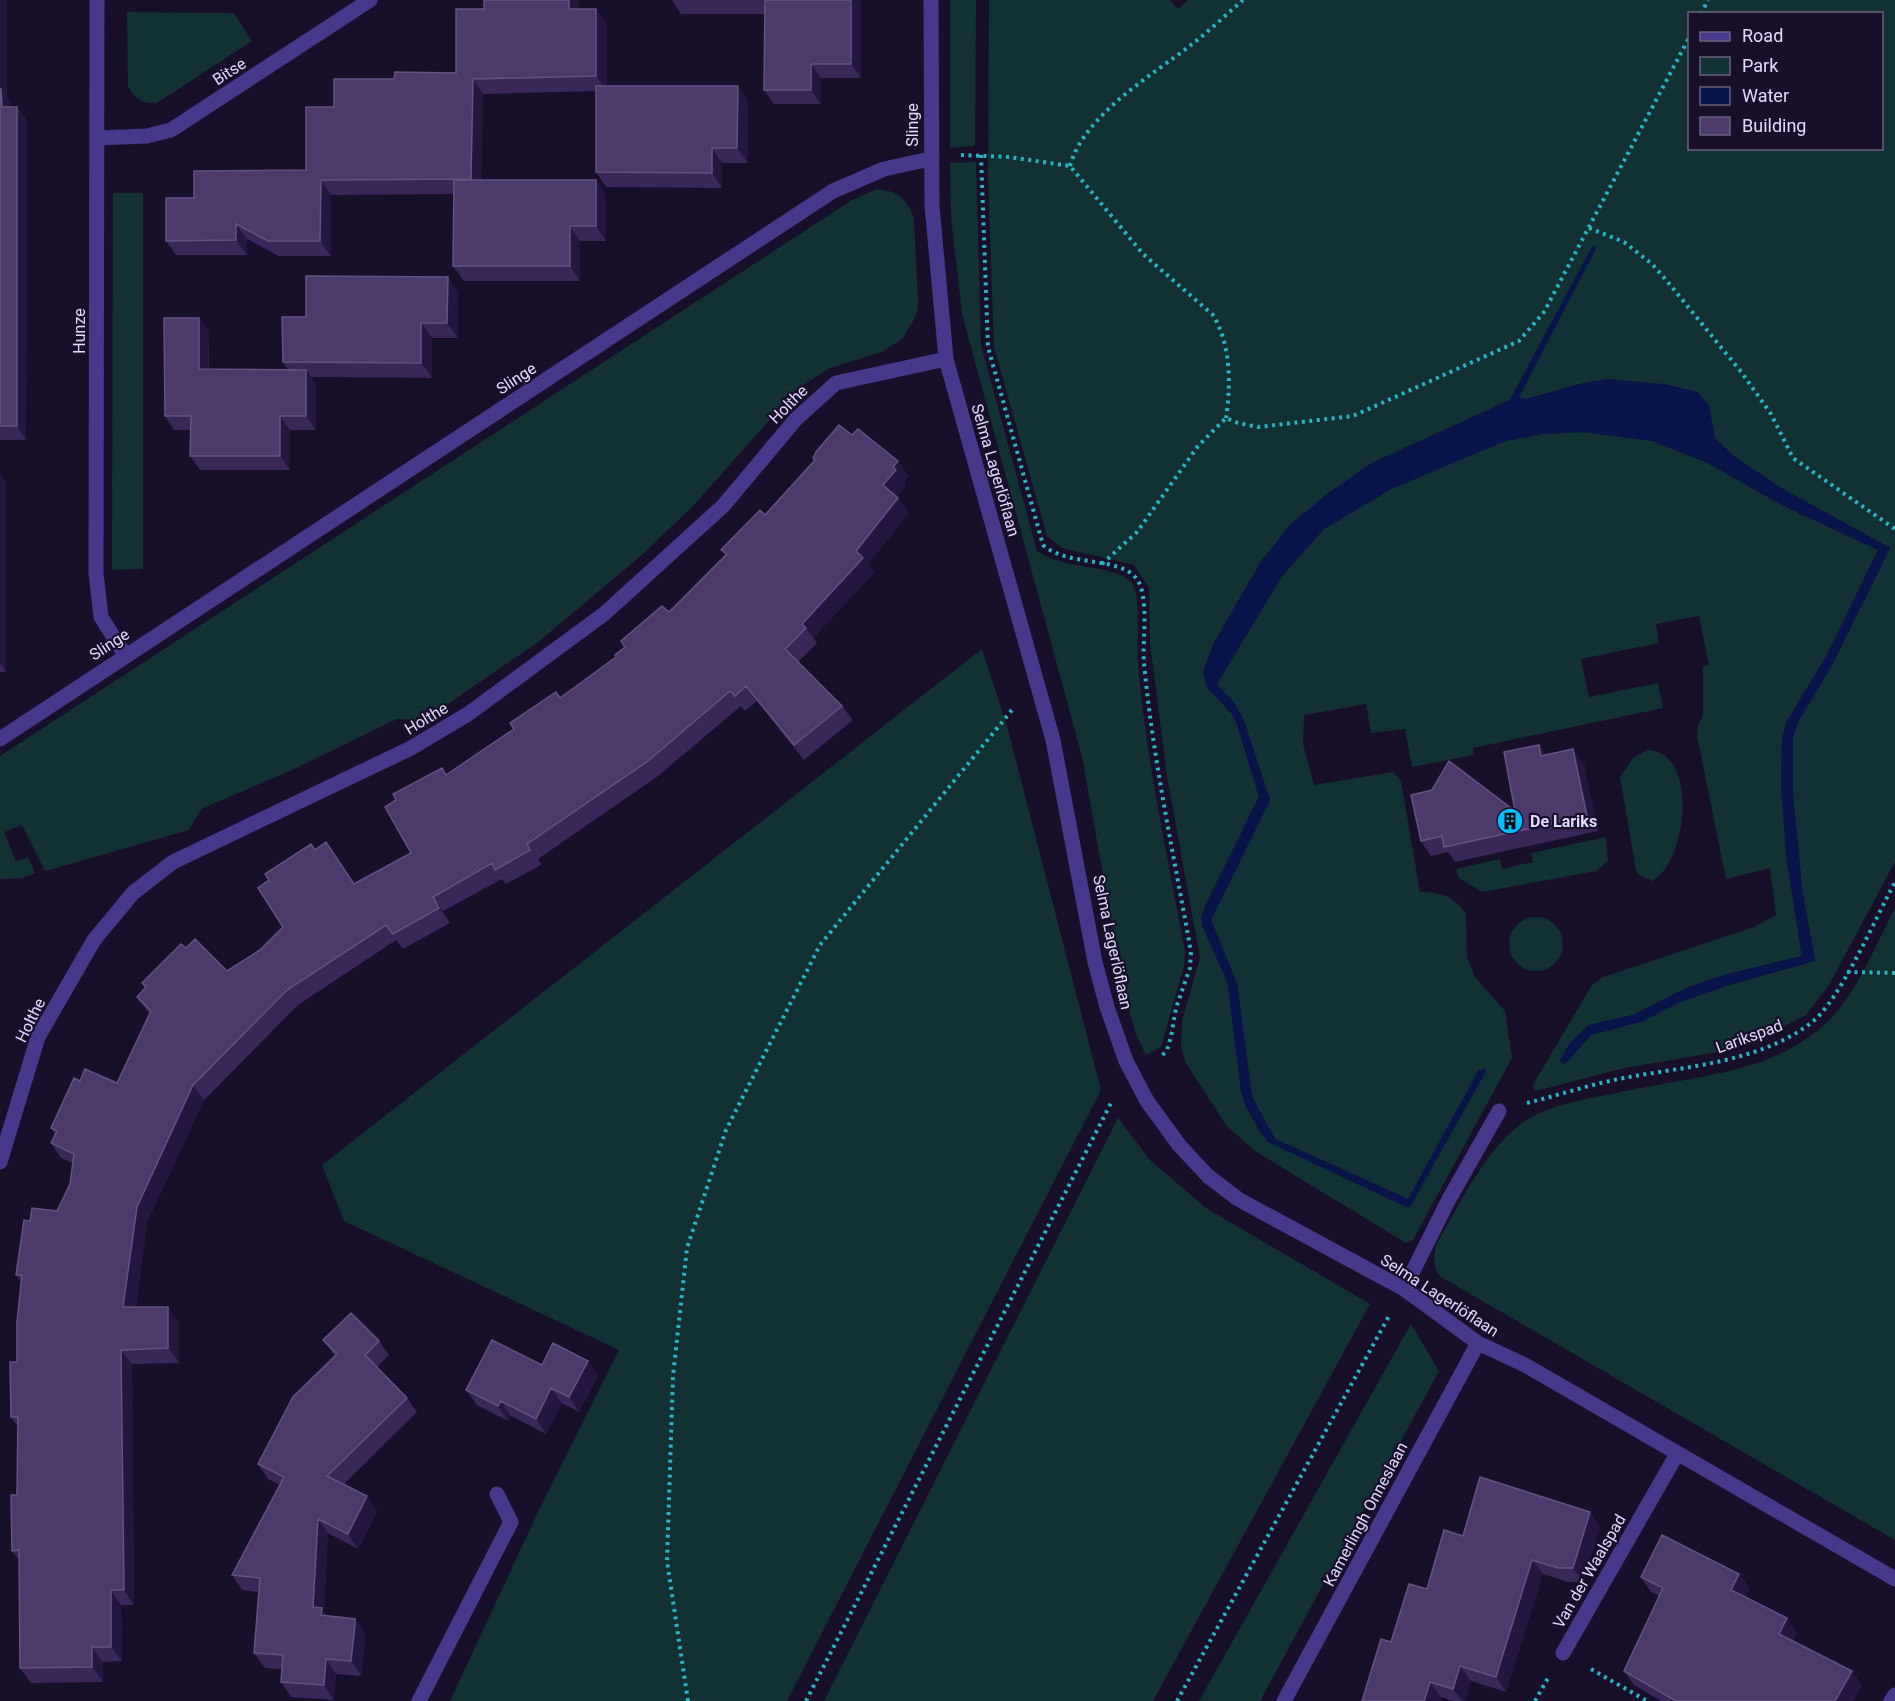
<svg xmlns="http://www.w3.org/2000/svg" width="1895" height="1701" font-family="Roboto,sans-serif">
	<style>
		.green { fill: #123135; fill-rule: evenodd }
		.water { fill: #08154b }
		.lines { fill: none; stroke-linecap: round; stroke-linejoin: round }
		.path { stroke: #29b4c3; stroke-width: 4; stroke-dasharray: 3 4.5; stroke-linecap: butt }
		.lane { stroke: #48388c; stroke-width: 15 }
		.street { stroke: #48388c; stroke-width: 15 }
		.wall { fill: #392759 }
		.shaded-wall { fill: #24163f }
		.building { fill: #4b3a6b; stroke: #635382; stroke-width: 1.5 }
		.labels { text-anchor: middle; stroke-width: 4.5; stroke-linejoin: round; paint-order: stroke }
		.street-label { font-size: 16px; fill: #e3d9ff; stroke: #180f2b }
		.poi-label { font-size: 16px; font-weight: bold; fill: #e3d9ff; stroke: #180f2b; text-anchor: start }
	</style>
	<rect width="100%" height="100%" fill="#180f2b"/>
	<!-- green -->
	<path class="green" d="M950,0H976L975,146L950,148Z
		M989,0H1170L1178,9L1188,0H1895V862L1829,985L1806,1015L1768,1035L1729,1050L1620,1069L1536,1091L1533,1088L1534,1083L1592,985L1603,977L1754,927L1776,915L1770,868L1726,879L1697,735L1698,725L1703,715V666L1709,665L1699,616L1656,624L1659,643L1581,659L1589,697L1658,683L1663,708L1473,748V755L1412,767L1405,729L1371,733L1366,704L1304,715L1303,744L1314,785L1393,772L1401,781L1420,892C1441,891 1454,897 1466,913L1467,957L1475,977L1505,1011L1512,1058L1413,1240L1406,1243L1255,1151L1226,1125L1186,1063L1181,1047L1182,1021L1200,958L1167,776L1150,643L1149,588L1134,565L1062,548L1047,536L994,347L988,179ZM1690,14H1882V148H1690ZM1592,247L1519,397L1526,399L1588,382L1663,384L1697,392L1709,406L1715,438L1736,458L1781,488L1890,548L1831,667L1798,722L1793,737V795L1802,888L1815,961L1728,985L1678,1003L1643,1021L1591,1035L1585,1040L1589,1025L1633,1015L1686,988L1724,975L1802,956L1787,862L1781,787L1782,738L1787,721L1827,655L1878,550L1780,504L1706,462L1652,441L1584,432L1542,434L1505,441L1391,489L1324,529L1282,576L1218,682V686L1243,718L1270,800L1211,920L1237,984L1252,1097L1275,1139L1408,1199L1485,1068L1486,1071L1410,1206L1262,1135L1246,1107L1241,1091L1230,995L1227,981L1202,925L1205,906L1259,797L1237,724L1232,714L1207,687L1203,672L1214,643L1262,560L1327,494L1372,463L1510,400Z
		M127,12L234,13L252,41L157,103C143,104 135,99 128,87Z
		M976,162L981,345L1037,551C1062,570 1114,564 1131,582C1142,595 1136,645 1138,663C1146,760 1168,857 1185,952L1184,966L1161,1047L1146,1055L1135,1032L1123,986L1082,757L962,314L951,216L950,163Z
		M877,189C898,191 908,199 914,219L918,300L917,314L903,338L882,352L830,368L797,389L693,506L643,554L537,643L423,721L397,719L290,771L201,809L189,830L45,871L22,825L4,832L16,861L28,857L35,873L22,878L0,879V756L852,200Z
		M113,193H143V569L112,570Z
		M982,649L1007,726L1101,1090L787,1701H450L538,1512L619,1350L344,1221L322,1165Z
		M1647,750C1701,751 1686,865 1652,881L1639,875L1636,870L1620,777L1633,758Z
		M1606,837L1608,861L1597,871L1482,892L1459,878L1456,869L1500,859L1502,869L1533,862L1531,853Z
		M1895,908V1540L1441,1277C1432,1268 1434,1257 1436,1245C1462,1201 1489,1138 1537,1114C1565,1101 1600,1097 1630,1090C1706,1074 1792,1072 1843,1004C1862,979 1880,937 1895,908Z
		M1509 944a27 27 0 1 1 54 0a27 27 0 1 1-54 0Z
		M1118,1118L1150,1160L1206,1208L1370,1304L1153,1701H824Z
		M1411,1324L1439,1371L1260,1701H1199Z"/>
	<!-- water -->
	<path class="water" d="M1593,245L1597,247L1519,397L1526,399L1588,382L1607,379L1663,384L1697,392L1709,406L1715,438L1736,458L1781,488L1890,548L1831,667L1798,722L1793,737V795L1802,888L1815,961L1728,985L1678,1003L1643,1021L1591,1035L1566,1063L1563,1064L1560,1060L1569,1044L1589,1025L1633,1015L1686,988L1724,975L1802,956L1787,862L1781,787L1782,738L1787,721L1827,655L1878,550L1780,504L1706,462L1652,441L1584,432L1542,434L1505,441L1391,489L1324,529L1282,576L1218,682V686L1234,702L1243,718L1270,800L1211,920L1237,984L1252,1097L1275,1139L1408,1199L1478,1071L1485,1068L1486,1071L1410,1207H1406L1268,1142L1246,1107L1241,1091L1227,981L1202,925L1201,916L1259,796L1237,724L1232,714L1207,687L1203,672L1214,643L1262,560L1291,524L1327,494L1372,463L1510,400Z"/>
	<g class="lines">
		<!-- path -->
		<path class="path" d="M1701,14L1708,0
			M961,155L1009,157L1070,166L1143,254L1213,315C1231,345 1231,384 1226,418
			M981,155L988,347L1043,545C1068,567 1118,556 1136,578C1150,595 1142,640 1144,663C1153,760 1174,856 1191,952L1190,968L1176,1008L1171,1037L1167,1050L1160,1058
			M1070,166C1084,115 1151,76 1191,45C1209,31 1226,15 1243,0
			M1589,228L1624,242L1652,264L1667,281L1742,373L1771,414L1793,458L1895,529
			M1102,564L1137,532L1198,446L1226,418L1238,423L1258,427L1353,416L1519,341L1544,312L1690,36
			M1847,972L1895,973
			M1527,1103C1559,1095 1592,1084 1624,1078C1687,1066 1758,1063 1811,1023C1840,1001 1876,917 1895,882
			M1591,1669L1647,1701
			M688,1701L667,1561L673,1376L687,1248L726,1130L820,945L1012,710
			M806,1701L1112,1101
			M1177,1701L1389,1316
			M1535,1701L1548,1678"/>
		<!-- lane -->
		<path class="lane" d="M1404,1289L1448,1201L1499,1111
			M1563,1653L1677,1454"/>
		<!-- street -->
		<path class="street" d="M97,0L96,573L101,617L125,655
			M931,0L932,206L946,359L1053,740L1095,962L1107,1007L1126,1061L1147,1101L1179,1145L1208,1176L1238,1199L1404,1289L1478,1343L1525,1365L1895,1579
			M97,138L147,136L171,130L370,0
			M0,739L833,191L884,169L930,159
			M0,1162L38,1037L94,940L133,893L173,862L411,748L468,714L604,614L723,506L796,419L836,383L946,359
			M419,1701L511,1522L497,1494
			M1284,1701L1478,1343
			M1891,1701L1895,1695"/>
	</g>
	<!-- wall -->
	<path class="wall" d="M0,0H7V97L11,103V107H17L27,121L26,440H0Z
		M579,0V9L607,24V86H738L748,101V163H722V188L606,187L596,172V91L483,94L481,180L606,195V241H580V281H464L453,266L454,194L331,195V256H279L247,239V255H176L166,241L194,198L306,170L334,107L394,79L456,73L484,9Z
		M672,0H861V78H821V104H774L764,90L765,14H681Z
		M448,277L458,292V338H432V378L311,377L316,384V430H290V470H200L190,456V430H174L165,416L209,332V369L288,370L283,362L306,317Z
		M813,458L909,476L904,481L906,485L897,497L909,513L868,564L874,573L813,638L817,643L798,662L842,706L853,720L804,760L757,701L745,711L741,706L658,776L538,859L541,865L506,884L502,879L443,911L450,923L403,949L396,940L298,1005L204,1100L147,1222L136,1307L179,1322V1363L132,1364L134,1605H121L122,1661L102,1662L103,1682L31,1683L20,1668L19,1560L12,1551L17,1495L18,1427L11,1417L17,1362L21,1282L16,1275L30,1221L57,1211L70,1184L73,1163L61,1158L51,1143L55,1134L51,1128L80,1081L117,1083L150,1015L137,997L146,988L142,983L186,948L227,971L260,950L283,927L315,850L355,884L411,853L447,775L560,698L616,657L669,612L725,555L721,550L765,515L814,461Z
		M0,474L6,482V672H0Z
		M1539,745L1546,755L1584,764L1598,831L1455,862L1448,852L1431,856L1421,841L1515,811Z
		M323,1340L379,1341L389,1355L377,1367L407,1398L417,1412L344,1484L367,1496L377,1511L358,1549L328,1533L324,1611L327,1616L355,1619L365,1633V1640L361,1676L336,1674L334,1700L291,1697L281,1682L282,1669L265,1668L254,1653L259,1592L242,1590L232,1575L280,1485L268,1479L258,1464L335,1356Z
		M588,1361L598,1376L579,1412L562,1403L546,1434L511,1416L508,1421L477,1405L466,1390L542,1365Z
		M1590,1512L1600,1527L1583,1582H1568L1543,1574L1506,1692L1471,1681L1465,1701H1454L1441,1697L1439,1701H1362L1391,1642L1463,1536Z
		M1739,1574L1750,1589L1745,1597L1797,1632L1793,1641L1862,1685L1853,1701H1661L1634,1685L1624,1671L1659,1596L1651,1592L1641,1577Z"/>
	<!-- shaded-wall -->
	<path class="shaded-wall" d="M0,0H7V97L11,103V121L2,107L0,93Z
		M569,0H579V24L569,9Z
		M851,0H861V78L851,64Z
		M596,9L607,24V91L596,76Z
		M811,64L821,78V104L811,90Z
		M473,79L483,94L481,193L471,179Z
		M738,86L748,101V163L737,148Z
		M17,107L27,121L26,440L17,426Z
		M712,148L722,163V188L712,173Z
		M321,180L331,195V256L320,241Z
		M596,180L606,195V241L596,226Z
		M236,224L247,239V255L236,240Z
		M570,226L580,241V281L570,266Z
		M448,277L458,292V338L447,323Z
		M199,318L209,332L208,383L199,369Z
		M421,323L432,338V378L421,363Z
		M306,370L316,384V430L306,416Z
		M280,416L290,430V470L280,456Z
		M898,461L909,476L904,481L906,485L894,500L883,485L893,467Z
		M0,474L6,482V672L0,663Z
		M898,498L909,513L868,564L874,573L813,638L806,628L802,624L856,551Z
		M1539,745L1550,760L1541,756Z
		M1573,749L1584,764L1598,831L1587,816Z
		M433,897L443,911L450,923L439,908Z
		M193,1085L204,1100L147,1222L134,1322L123,1307L137,1207Z
		M168,1307L179,1322V1363L168,1348Z
		M121,1350L132,1364L134,1605L124,1590Z
		M588,1361L598,1376L579,1412L569,1397Z
		M551,1388L562,1403L546,1434L536,1419Z
		M501,1401L511,1416L508,1421L498,1406Z
		M367,1496L377,1511L358,1549L348,1534Z
		M1590,1512L1600,1527L1583,1582L1573,1568Z
		M318,1519L328,1533L324,1611L332,1623L323,1618L313,1607Z
		M1532,1560L1543,1574L1506,1692L1496,1677Z
		M1739,1574L1750,1589L1742,1605L1731,1590Z
		M111,1590L121,1605L122,1661L111,1647Z
		M1787,1618L1797,1632L1789,1648L1779,1634Z
		M355,1619L365,1633V1640L361,1676L351,1661Z
		M92,1647L102,1662L103,1682L92,1667Z
		M326,1659L336,1674L334,1700L324,1685Z
		M1460,1666L1471,1681L1465,1701H1462L1453,1689Z
		M1852,1671L1862,1685L1853,1701H1835Z
		M1430,1682L1441,1697L1439,1701H1424Z"/>
	<!-- building -->
	<path class="building" d="M484,0H569V9H596V76L473,79L471,179L321,180L320,241H268L236,224V240L166,241V198H194V171L306,170V107H334V79H394L395,72L456,73V9H484Z
		M765,0H851V64H811V90H764Z
		M596,86H738L737,148H712V173L596,172Z
		M0,89H1L2,107H17V426H0Z
		M454,180H596V226H570V266H453Z
		M306,276L448,277L447,323H421V363L283,362L282,317H306Z
		M164,318H199V369L306,370V416H280V456H190L191,416H165Z
		M839,425L852,435L858,429L898,461L893,467L896,470L883,485L898,498L856,551L863,558L802,624L806,628L785,649L842,706L794,745L746,686L735,696L730,691L648,761L527,844L530,850L495,870L492,863L433,897L439,908L393,934L386,925L287,990L193,1085L137,1207L123,1307H168V1348L121,1350L124,1590H111V1647H92V1667L20,1668L19,1550L12,1551L11,1495H17L18,1417H11L10,1362H17V1322L22,1275H16L24,1220L30,1221L32,1208L57,1211L70,1184L74,1154L51,1143L57,1131L51,1128L74,1078L80,1081L85,1069L117,1083L151,1011L137,997L146,987L142,983L181,944L186,948L195,939L227,971L260,950L283,927L258,888L269,880L265,874L311,844L315,850L326,842L354,884L411,853L385,807L396,800L393,794L442,768L446,775L514,729L510,723L556,692L560,698L616,657L615,655L625,647L621,641L662,606L669,612L727,554L721,550L760,510L765,515L815,460L813,458L816,452Z
		M1539,745L1541,756L1573,749L1587,816L1444,847L1442,836L1421,841L1411,795L1432,790L1449,761L1515,811L1504,752Z
		M351,1313L379,1341L365,1355L407,1398L327,1476L367,1496L348,1534L318,1519L313,1607L322,1608L321,1615L355,1619V1625L351,1661L326,1659L324,1685L281,1682L283,1655L254,1653L260,1578L232,1575L284,1477L258,1464L293,1397L337,1354L323,1340Z
		M492,1340L542,1365L553,1343L588,1361L569,1397L551,1388L536,1419L501,1401L498,1406L466,1390Z
		M1480,1477L1590,1512L1573,1568H1558L1532,1560L1496,1677L1460,1666L1453,1689L1430,1682L1424,1701H1362L1381,1639L1391,1642L1409,1584L1427,1589L1444,1530L1463,1536Z
		M1662,1535L1739,1574L1731,1590L1787,1618L1779,1634L1852,1671L1835,1701H1676L1624,1671L1663,1588L1641,1577Z"/>
	<!-- icons -->
	<defs>
		<symbol id="building-disc" viewBox="-11 -11 22 22"><circle r="9.5" fill="#05beff" stroke="#180f2b"/><path d="M-4-6H4V6H1V3H-1V6H-4ZM-2.5-4.3h1.7v1.8h-1.7ZM.8-4.3h1.7v1.8H.8ZM-2.5-1h1.7V.8h-1.7ZM.8-1h1.7V.8H.8Z" fill="#111"/></symbol>
	</defs>
	<g fill-rule="evenodd">
		<use href="#building-disc" x="1495" y="806" width="30" height="30"/>
	</g>
	<g class="labels">
		<!-- street labels -->
		<g class="street-label">
			<text transform="translate(229 71) rotate(-33)" y="6">Bitse</text>
			<text transform="translate(912 125) rotate(-90)" y="6">Slinge</text>
			<text transform="translate(79 331) rotate(-90)" y="6">Hunze</text>
			<text transform="translate(516 378) rotate(-33)" y="6">Slinge</text>
			<text transform="translate(788 404) rotate(-45)" y="6">Holthe</text>
			<text transform="translate(996 470) rotate(74)" y="6">Selma Lagerlöflaan</text>
			<text transform="translate(109 644) rotate(-33)" y="6">Slinge</text>
			<text transform="translate(426 718) rotate(-31)" y="6">Holthe</text>
			<text transform="translate(1113 942) rotate(78)" y="6">Selma Lagerlöflaan</text>
			<text transform="translate(30 1020) rotate(-64)" y="6">Holthe</text>
			<text transform="translate(1749 1036) rotate(-20)" y="6">Larikspad</text>
			<text transform="translate(1440 1295) rotate(33)" y="6">Selma Lagerlöflaan</text>
			<text transform="translate(1365 1514) rotate(-62)" y="6">Kamerlingh Onneslaan</text>
			<text transform="translate(1589 1571) rotate(-60)" y="6">Van der Waalspad</text>
		</g>
		<!-- poi labels -->
		<g class="poi-label">
			<text x="1530" y="827">De Lariks</text>
		</g>
	</g>
	<!-- legend -->
	<rect x="1688" y="12" width="195" height="138" fill="#180f2b" stroke="#696080" stroke-width="1.5"/>
	<rect x="1700" y="32" width="30" height="9" fill="#48388c" stroke="#696080" stroke-width="1.5"/>
	<text x="1742" y="42" font-size="18" fill="#e3d9ff">Road</text>
	<rect x="1700" y="57" width="30" height="18" fill="#123135" stroke="#696080" stroke-width="1.5"/>
	<text x="1742" y="72" font-size="18" fill="#e3d9ff">Park</text>
	<rect x="1700" y="87" width="30" height="18" fill="#08154b" stroke="#696080" stroke-width="1.5"/>
	<text x="1742" y="102" font-size="18" fill="#e3d9ff">Water</text>
	<rect x="1700" y="117" width="30" height="18" fill="#4b3a6b" stroke="#696080" stroke-width="1.5"/>
	<text x="1742" y="132" font-size="18" fill="#e3d9ff">Building</text>
</svg>
